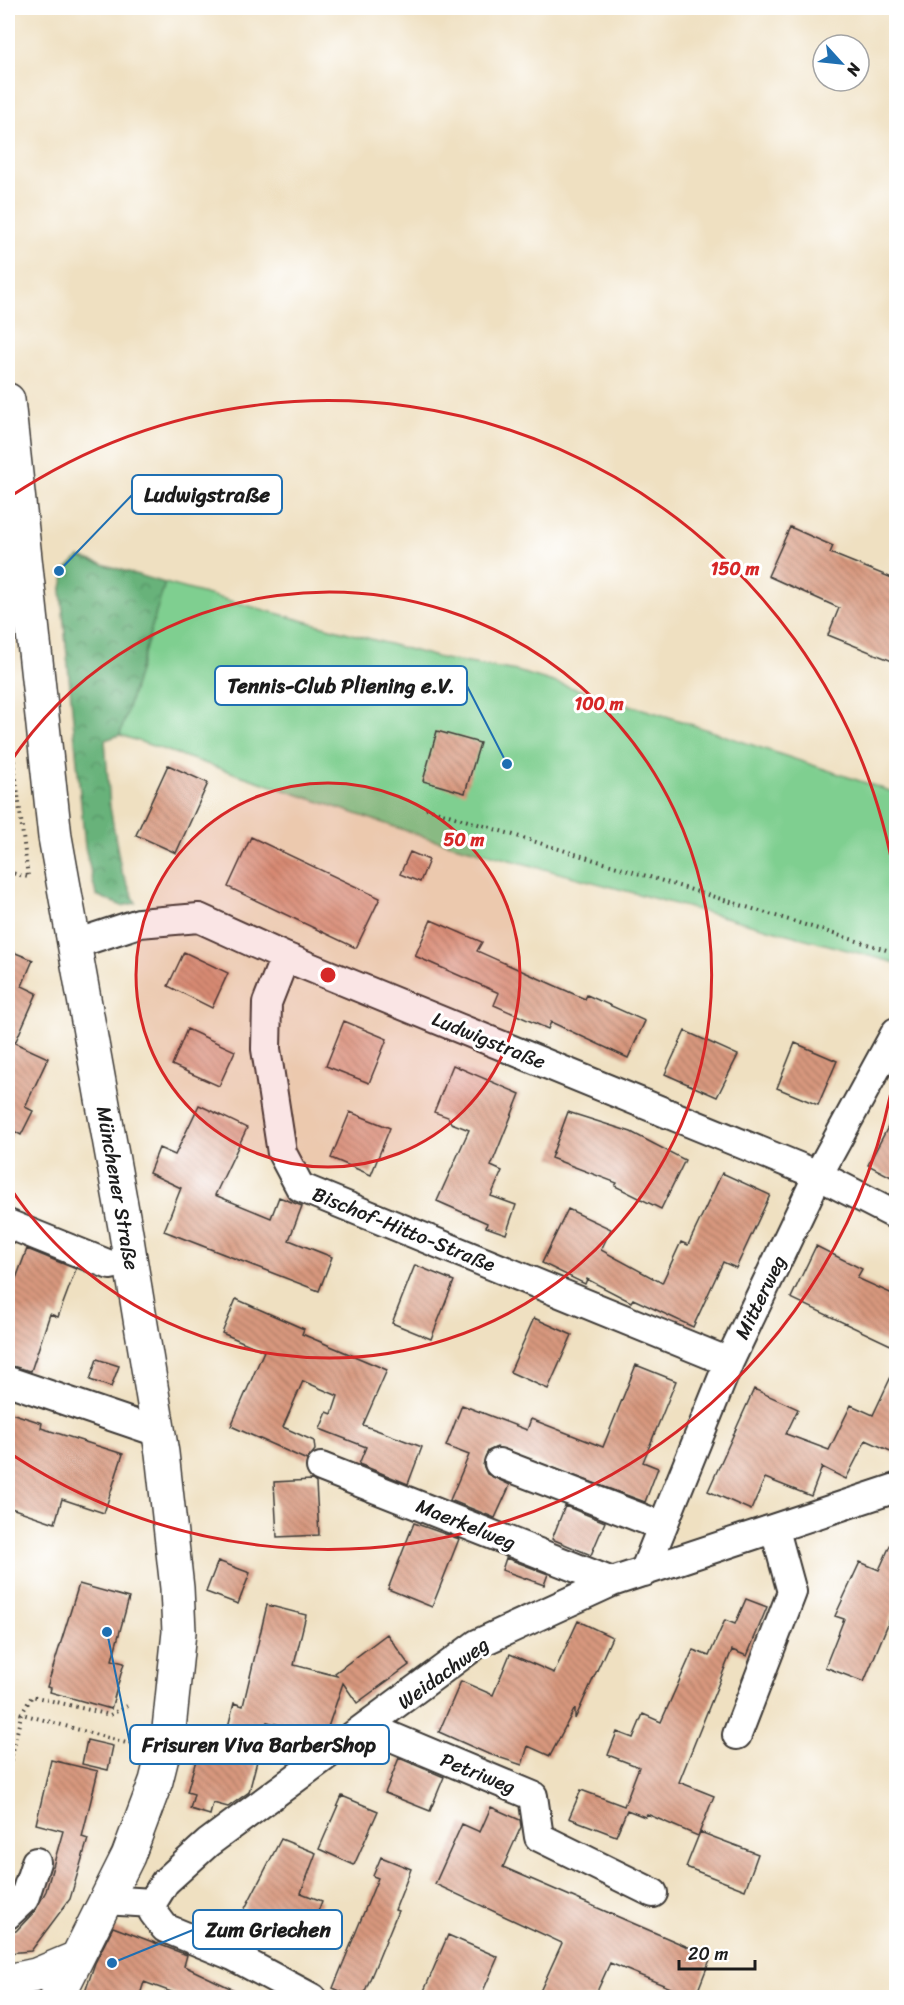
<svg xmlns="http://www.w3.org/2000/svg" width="904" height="2005" font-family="Sriracha,sans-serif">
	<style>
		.forest { fill: url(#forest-crowns); stroke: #42674b; stroke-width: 1.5 }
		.pitch { fill: #7fcf90; stroke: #4e7656; stroke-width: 1.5 }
		.building { fill: url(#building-back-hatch) }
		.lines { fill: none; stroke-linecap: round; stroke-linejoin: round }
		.minor-casing { stroke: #3c3935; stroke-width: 32 }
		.major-casing { stroke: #3c3935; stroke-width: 36 }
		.path { stroke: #3c3935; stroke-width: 4; stroke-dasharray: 1.5 4.5; stroke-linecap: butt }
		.minor { stroke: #fff; stroke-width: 28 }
		.major { stroke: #fff; stroke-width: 33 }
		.ring { fill: none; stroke: #d62828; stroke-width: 3 }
		.labels { text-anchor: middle; stroke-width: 6; stroke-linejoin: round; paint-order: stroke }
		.street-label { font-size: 20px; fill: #1c1c1c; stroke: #fff }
		.centre { fill: #d62828; stroke: #fff; stroke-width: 3 }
		.ring-label { font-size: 18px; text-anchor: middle; font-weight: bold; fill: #d62828; stroke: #fff; stroke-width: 6; stroke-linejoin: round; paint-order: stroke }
		.leader { fill: none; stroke: #1f6fb2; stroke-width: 2 }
		.callout-dot { fill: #1f6fb2; stroke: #fff; stroke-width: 2 }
		.callout { fill: #fff; stroke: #1f6fb2; stroke-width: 2 }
		.callout-label { font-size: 21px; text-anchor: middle; font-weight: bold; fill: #1c1c1c }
	</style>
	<defs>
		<pattern id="forest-crowns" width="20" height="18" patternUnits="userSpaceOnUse" patternTransform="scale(1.5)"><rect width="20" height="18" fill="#67b27a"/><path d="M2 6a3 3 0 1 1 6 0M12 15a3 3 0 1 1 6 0" fill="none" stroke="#549063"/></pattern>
		<pattern id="building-back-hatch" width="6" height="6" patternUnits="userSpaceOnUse" patternTransform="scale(1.5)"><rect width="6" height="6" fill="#d8987e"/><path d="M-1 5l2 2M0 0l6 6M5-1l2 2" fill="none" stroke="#ae7b66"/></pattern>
	</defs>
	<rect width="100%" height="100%" fill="#fff"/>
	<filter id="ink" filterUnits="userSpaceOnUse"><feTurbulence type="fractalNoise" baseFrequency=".0167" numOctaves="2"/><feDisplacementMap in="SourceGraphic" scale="12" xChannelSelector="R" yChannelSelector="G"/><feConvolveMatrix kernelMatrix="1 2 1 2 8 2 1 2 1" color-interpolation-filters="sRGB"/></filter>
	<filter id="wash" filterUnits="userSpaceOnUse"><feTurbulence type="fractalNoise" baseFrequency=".008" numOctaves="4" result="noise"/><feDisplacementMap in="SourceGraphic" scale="24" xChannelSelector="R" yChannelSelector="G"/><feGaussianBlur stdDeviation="1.35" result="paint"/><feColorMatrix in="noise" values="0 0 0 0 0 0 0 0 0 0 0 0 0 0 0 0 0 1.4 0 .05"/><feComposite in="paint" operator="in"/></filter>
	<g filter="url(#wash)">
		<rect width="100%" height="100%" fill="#efe0c1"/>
		<!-- forest -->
		<path class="forest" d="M79,557L165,583L120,735L105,740L110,807L121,870L136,903L122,906L96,895L85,847L61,591L67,569Z"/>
		<!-- pitch -->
		<path class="pitch" d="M165,583L444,659L517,671L669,717L896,793V963L428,838L120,735Z"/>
		<g id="blocks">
			<!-- building -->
			<path class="building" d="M790,527L833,546L830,553L897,580V663L828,635L839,608L768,576Z
				M437,731L480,743L465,793L423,781Z
				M168,765L208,783L176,853L136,835Z
				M251,837L380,898L356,948L228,887Z
				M410,852L429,860L420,882L400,874Z
				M431,920L482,942L477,951L585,999L587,995L645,1021L628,1058L551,1022L548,1029L494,1005L499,993L415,956Z
				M8,950L33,960L22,986L37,993L15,1043L48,1058L25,1107L33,1111L21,1135L14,1131L8,1144Z
				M184,952L228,973L212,1008L168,986Z
				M344,1021L387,1039L369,1083L326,1066Z
				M187,1029L235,1051L219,1086L172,1065Z
				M685,1031L738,1055L717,1097L665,1074Z
				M795,1043L837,1061L818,1105L777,1088Z
				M453,1065L520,1094L491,1166L502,1171L491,1196L516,1205L506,1234L486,1227L487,1223L437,1201L469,1130L451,1123L448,1117L434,1112Z
				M199,1105L247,1128L215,1195L271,1218L279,1197L302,1206L289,1240L332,1257L319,1291L164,1231L181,1188L149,1173L159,1148L175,1155Z
				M897,1110V1180L868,1165Z
				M350,1112L390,1128L371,1175L331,1158Z
				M568,1112L631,1132L685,1160L661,1209L615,1186L617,1183L551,1158Z
				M722,1173L770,1195L736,1268L723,1262L693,1327L633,1299L631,1302L587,1279L585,1284L542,1263L568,1209L611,1229L601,1250L662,1283L681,1242L688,1245Z
				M816,1246L862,1269L857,1278L897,1296V1348L791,1298Z
				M27,1249L76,1269L58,1317L50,1314L31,1371L8,1365V1300Z
				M415,1265L454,1281L431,1339L392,1323Z
				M236,1299L304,1329L302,1334L387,1370L363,1425L422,1447L408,1484L359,1464L366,1447L320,1429L327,1412L332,1414L338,1396L303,1381L283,1427L314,1441L315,1450L307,1460L231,1426L264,1351L222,1333Z
				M534,1318L572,1335L548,1389L510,1372Z
				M97,1359L119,1366L111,1387L90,1380Z
				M897,1364V1454L866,1440L846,1479L822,1467L811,1496L765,1478L751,1510L708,1491L754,1389L798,1409L786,1434L829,1450L851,1405L873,1415Z
				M636,1365L676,1381L643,1462L658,1468L645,1502L497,1447L488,1451L483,1465L487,1474L510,1485L495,1518L450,1500L469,1455L446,1446L462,1405L527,1430L531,1419L603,1447Z
				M8,1412L42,1423L41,1428L123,1454L104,1513L62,1499L55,1523L8,1507Z
				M312,1480L316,1483L319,1535L277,1537L274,1482Z
				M565,1506L605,1522L591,1555L552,1539Z
				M414,1523L459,1539L432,1607L388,1589Z
				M897,1530V1602L864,1682L825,1667L844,1619L835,1616L860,1562L879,1570Z
				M506,1558L548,1574L544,1585L502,1570Z
				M218,1561L250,1573L238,1604L206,1592Z
				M79,1584L129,1598L112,1660L124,1663L111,1709L50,1692L51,1688L47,1687Z
				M746,1599L767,1607L747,1656L732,1650L679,1782L714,1796L698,1836L647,1814L645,1817L627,1810L616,1836L569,1818L581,1790L624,1806L639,1767L608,1755L617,1732L633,1738L643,1714L661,1722L693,1650L709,1656L725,1620L735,1624Z
				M267,1605L306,1615L294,1665L337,1676L335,1673L387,1634L409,1665L357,1703L343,1683L325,1736L267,1722L249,1792L228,1807L213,1803L210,1815L190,1809L194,1794L187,1792L198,1753L220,1759L234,1703L243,1706Z
				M578,1621L612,1637L575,1719V1708L550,1756L528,1746L522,1765L486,1753L439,1732L461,1681L493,1695L510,1654L554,1673Z
				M87,1740L113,1746L108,1770L82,1764Z
				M399,1758L444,1777L430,1811L385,1793Z
				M51,1760L98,1771L82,1837L88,1839L70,1899L31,1951L8,1953V1932L16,1931L35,1911L46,1891L63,1831L36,1824Z
				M342,1796L378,1811L354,1865L319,1849Z
				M491,1807L520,1820L521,1827L503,1867L711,1957L695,1998L610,1963L594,1998H537L562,1943L435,1884L462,1824L480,1832Z
				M700,1832L758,1854L745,1890L686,1867Z
				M281,1839L316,1853L301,1893L322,1901L314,1922L293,1915L284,1940L260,1930L253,1948L233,1938L240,1918Z
				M381,1857L411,1869L395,1910L398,1911L373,1972L362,1998H356L333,1988L378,1878L373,1876Z
				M113,1927L187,1955L184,1966L251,1998H188L144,1982L139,1998H100L85,1992L95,1963Z
				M448,1935L498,1957L480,1998H421Z"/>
		</g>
	</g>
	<g filter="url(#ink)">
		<use href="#blocks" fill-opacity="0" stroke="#3c3935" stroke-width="1.5"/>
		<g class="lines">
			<defs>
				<path id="minor" d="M75,944L139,923L199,918L285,957L818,1175L896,1215
					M285,957L267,1003L266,1049L282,1153L300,1187L729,1362
					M8,1224L110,1265L131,1261
					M8,1381L158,1432
					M499,1463L662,1526
					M321,1467L612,1582
					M644,1572L729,1362L818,1175L896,1032
					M368,1727L533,1796L539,1837L653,1893
					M737,1735L792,1592L775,1530
					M105,1900L152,1903
					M152,1903L165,1882L208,1843L477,1644L612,1582L896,1488
					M152,1903L153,1912L165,1928L233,1956L312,1998
					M8,1914L24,1899L36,1862"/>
				<path id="major" d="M8,400L55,837L125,1227L162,1453L177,1588L179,1632L169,1729L156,1781L128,1856L57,1998
					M8,1981L36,1975L74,1959"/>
			</defs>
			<!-- minor casing -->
			<use href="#minor" class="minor-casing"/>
			<!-- major casing -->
			<use href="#major" class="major-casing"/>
			<!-- path -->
			<path class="path" d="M8,713L28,877
				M426,808L896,953
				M8,872L28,877
				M8,1710L137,1746
				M8,1773L21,1715L32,1696L110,1715L127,1706"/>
			<!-- minor -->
			<use href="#minor" class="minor"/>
			<!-- major -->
			<use href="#major" class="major"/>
		</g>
	</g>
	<!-- distance rings -->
	<circle cx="328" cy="975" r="192" fill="#d62828" fill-opacity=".12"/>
	<g class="ring">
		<circle cx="328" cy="975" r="192"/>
		<path d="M9 764A383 383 0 1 1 9 1186"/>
		<path d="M896 1065A575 575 0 0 1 11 1454M11 496A575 575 0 0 1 896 885"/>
	</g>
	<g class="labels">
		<!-- street labels -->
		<g class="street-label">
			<text transform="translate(489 1040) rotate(22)" y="7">Ludwigstraße</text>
			<text transform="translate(118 1188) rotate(80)" y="7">Münchener Straße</text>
			<text transform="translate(404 1229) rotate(22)" y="7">Bischof-Hitto-Straße</text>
			<text transform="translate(760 1297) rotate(-64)" y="7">Mitterweg</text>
			<text transform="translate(466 1524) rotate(22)" y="7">Maerkelweg</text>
			<text transform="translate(443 1673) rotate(-36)" y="7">Weidachweg</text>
			<text transform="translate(478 1773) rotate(22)" y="7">Petriweg</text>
		</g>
	</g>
	<circle cx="328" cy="975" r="9" class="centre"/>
	<g class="ring-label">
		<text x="735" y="575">150 m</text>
		<text x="599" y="710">100 m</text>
		<text x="464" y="846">50 m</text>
	</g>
	<!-- callouts -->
	<path class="leader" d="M59 571L132 495M507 764L467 686M107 1632L130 1744M112 1963L193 1930"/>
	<g class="callout-dot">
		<circle cx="59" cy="571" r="6"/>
		<circle cx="507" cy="764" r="6"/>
		<circle cx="107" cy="1632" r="6"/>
		<circle cx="112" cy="1963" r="6"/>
	</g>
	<g class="callout">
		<rect x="132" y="475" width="150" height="39" rx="6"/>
		<rect x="215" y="666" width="252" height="39" rx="6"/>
		<rect x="130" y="1725" width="259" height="39" rx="6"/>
		<rect x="193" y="1910" width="149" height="39" rx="6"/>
	</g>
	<g class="callout-label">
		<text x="207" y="502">Ludwigstraße</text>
		<text x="341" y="693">Tennis-Club Pliening e.V.</text>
		<text x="259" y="1752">Frisuren Viva BarberShop</text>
		<text x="268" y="1937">Zum Griechen</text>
	</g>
	<!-- margin -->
	<rect width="904" height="2005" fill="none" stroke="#fff" stroke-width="30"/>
	<!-- north arrow -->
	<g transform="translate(841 63) rotate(117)"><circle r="28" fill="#ffffff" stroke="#a4a4a4" stroke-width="1.5"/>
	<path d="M0-4.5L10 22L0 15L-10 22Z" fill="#1f6fb2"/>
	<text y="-9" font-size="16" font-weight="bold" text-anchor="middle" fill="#1c1c1c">N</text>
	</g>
	<!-- scale -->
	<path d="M679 1960v9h76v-9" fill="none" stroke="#1c1c1c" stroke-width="3"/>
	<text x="688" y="1960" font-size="18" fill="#1c1c1c" stroke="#ffffff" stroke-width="4.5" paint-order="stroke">20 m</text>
</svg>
